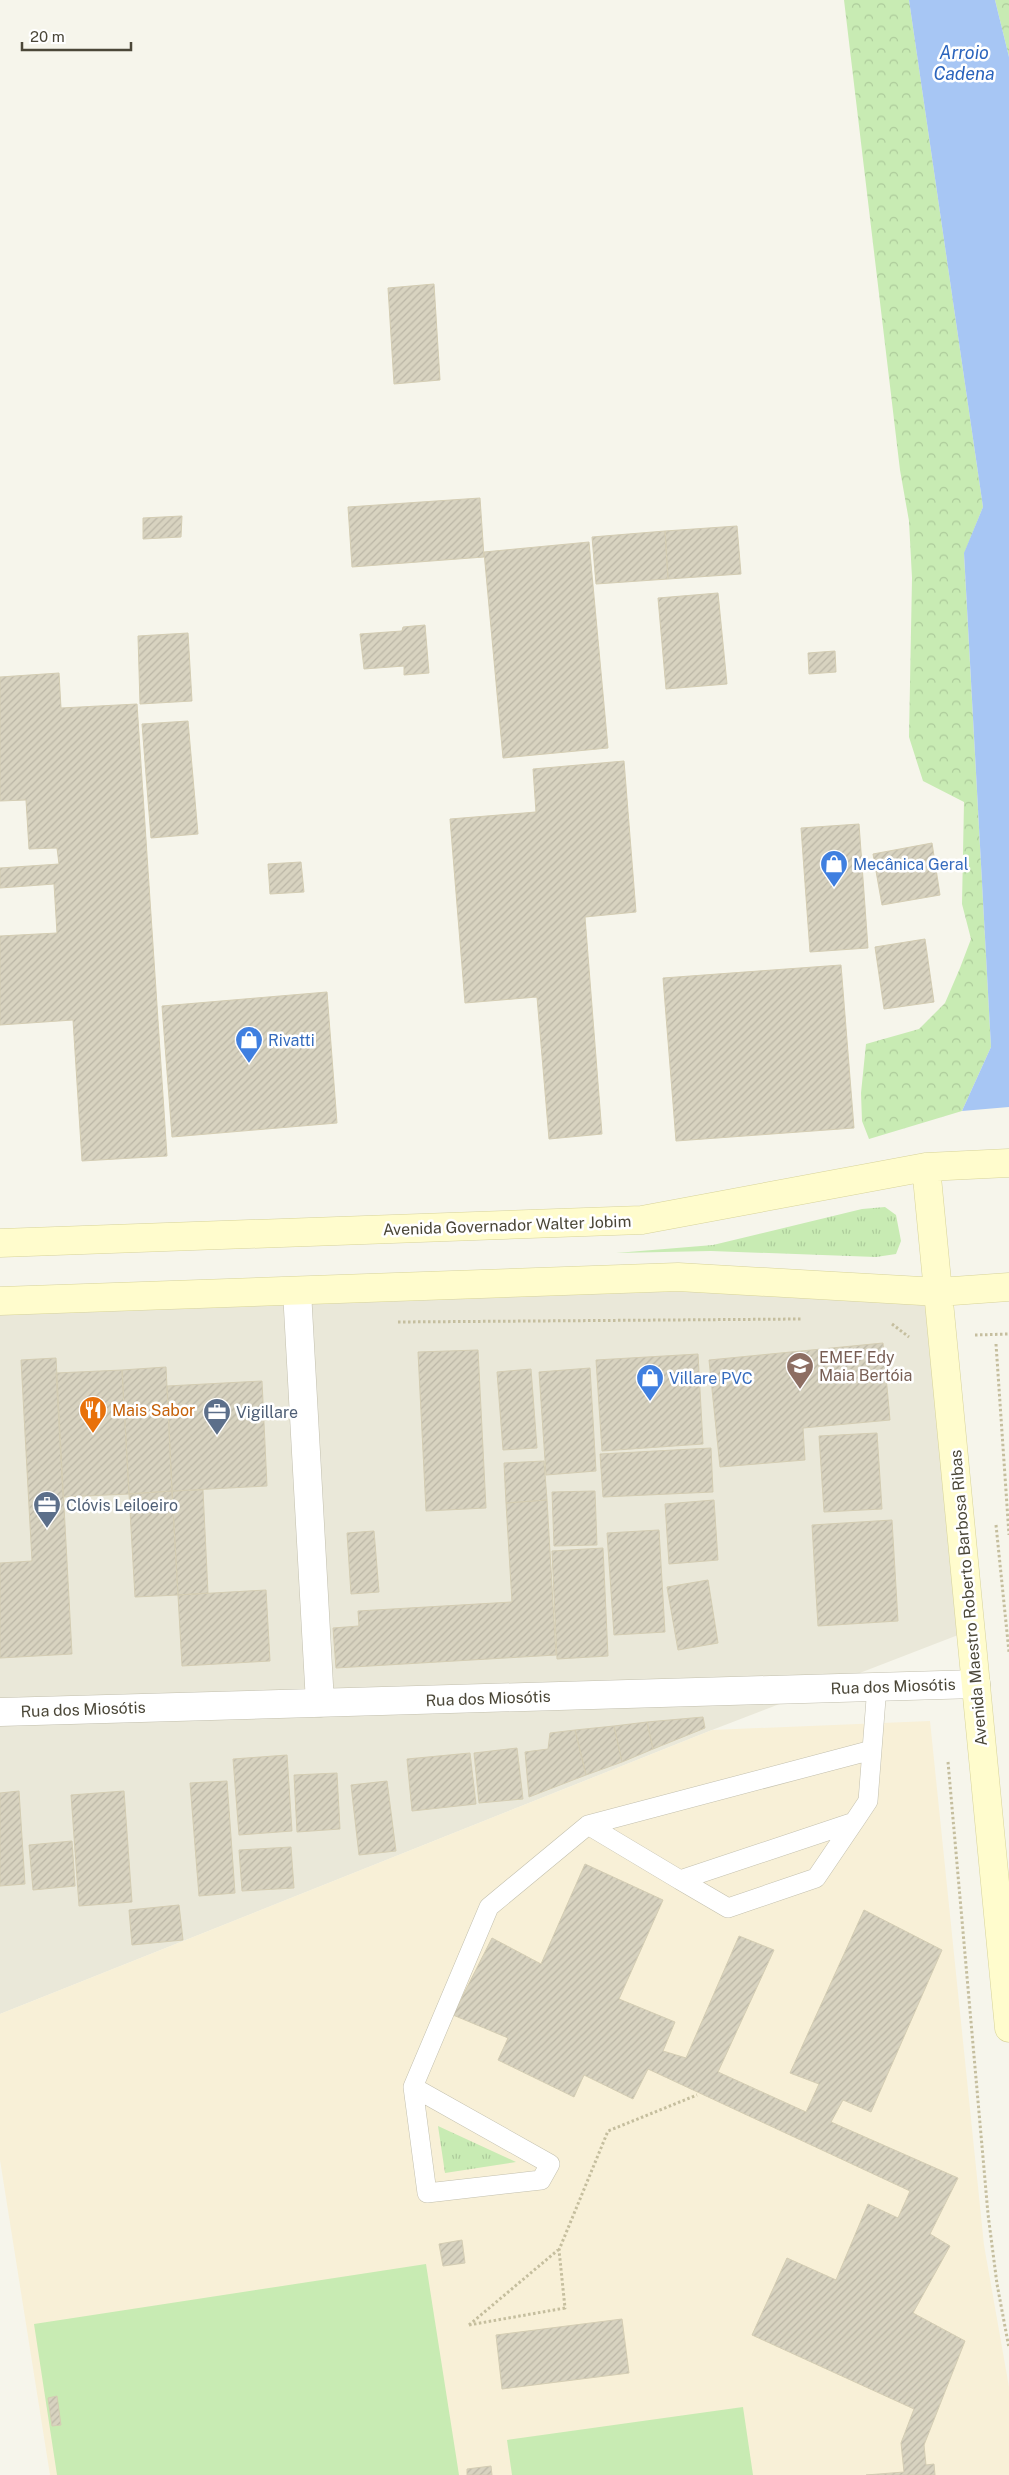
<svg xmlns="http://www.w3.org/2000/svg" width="1009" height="2475" font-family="'Public Sans',sans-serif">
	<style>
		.residential { fill: #eae8d9 }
		.commercial { fill: #f8f0d7 }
		.grass { fill: url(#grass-tufts) }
		.forest { fill: url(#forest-crowns) }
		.pitch { fill: #c8ebb3 }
		.water { fill: #a7c6f4 }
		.building { fill: url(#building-hatch); stroke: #d4cdb3 }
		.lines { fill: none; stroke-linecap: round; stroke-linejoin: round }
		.lane-casing { stroke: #c2bfad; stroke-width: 20 }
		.street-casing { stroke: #c2bfad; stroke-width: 29 }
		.secondary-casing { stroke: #d7d39a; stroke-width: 29 }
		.path { stroke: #c5be9e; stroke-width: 3; stroke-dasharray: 2.5 2.5; stroke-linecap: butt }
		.lane { stroke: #fff; stroke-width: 19 }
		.street { stroke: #fff; stroke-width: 28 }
		.secondary { stroke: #fffccd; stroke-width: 28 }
		.labels { text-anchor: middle; stroke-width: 5; stroke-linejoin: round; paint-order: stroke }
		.shop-label { font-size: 16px; fill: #366cbe; stroke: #fff; text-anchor: start }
		.street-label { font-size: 16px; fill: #4b4738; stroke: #fff }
		.education-label { font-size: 16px; fill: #785e54; stroke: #fff; text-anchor: start }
		.food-label { font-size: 16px; fill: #c56008; stroke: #fff; text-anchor: start }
		.service-label { font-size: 16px; fill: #4e5e75; stroke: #fff; text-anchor: start }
		.water-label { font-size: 18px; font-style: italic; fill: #2b64bd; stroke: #fff }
	</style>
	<defs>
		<pattern id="grass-tufts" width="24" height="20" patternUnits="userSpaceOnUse" patternTransform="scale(1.25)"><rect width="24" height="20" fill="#c8ebb3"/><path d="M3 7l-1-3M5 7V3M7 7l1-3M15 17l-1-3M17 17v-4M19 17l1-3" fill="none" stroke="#adcb9b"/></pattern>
		<pattern id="forest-crowns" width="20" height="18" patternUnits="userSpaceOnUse" patternTransform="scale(1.25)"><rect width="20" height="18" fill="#c8ebb3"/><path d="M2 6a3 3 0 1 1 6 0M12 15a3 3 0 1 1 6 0" fill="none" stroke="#adcb9b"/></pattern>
		<pattern id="building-hatch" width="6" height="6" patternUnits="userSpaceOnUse" patternTransform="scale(1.25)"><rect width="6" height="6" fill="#d8d3c0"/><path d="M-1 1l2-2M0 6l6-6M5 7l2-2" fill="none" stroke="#bbb6a6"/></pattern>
	</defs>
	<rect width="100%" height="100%" fill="#f6f5eb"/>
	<!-- residential -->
	<path class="residential" d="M389,1287L939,1292L971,1630L712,1730L0,2014V1301Z"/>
	<!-- commercial -->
	<path class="commercial" d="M930,1721L984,2245L1009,2387V2475H50L0,2160V2014L712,1730Z"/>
	<!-- grass -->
	<path class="grass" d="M885,1207L896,1215L901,1241L896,1254L876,1257L711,1251L616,1253L713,1245L862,1209Z
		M438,2126L516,2162L445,2173Z"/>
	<!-- forest -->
	<path class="forest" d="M844,0H909L983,507L964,554L991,1047L962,1111L869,1139L862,1121L861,1093L866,1044L919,1029L945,1003L960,968L971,939L962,904L964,802L923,781L909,737L912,578L909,521L900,470Z
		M995,0H1009V57L996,4Z"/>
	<!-- pitch -->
	<path class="pitch" d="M426,2264L459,2475H57L34,2324Z
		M743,2407L753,2475H512L507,2440Z"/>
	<!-- water -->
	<path class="water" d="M909,0H995L1009,57V1107L962,1111L991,1047L964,553L983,507Z"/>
	<!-- building -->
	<path class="building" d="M434,284L440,380L394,384L388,288Z
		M480,498L484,557L352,567L348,507Z
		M182,516L181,537L143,539V518Z
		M737,526L741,574L668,579L665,531Z
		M665,531L668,579L596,584L592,537Z
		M589,542L608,748L503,758L484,552Z
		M718,593L727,684L666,689L658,598Z
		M425,625L429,673L404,675V666L364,669L360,634L402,631L403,627Z
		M188,633L192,701L140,704L138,636Z
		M835,651L836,672L809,674L808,653Z
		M59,673L61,708L137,704L167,1156L82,1161L73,1020L0,1025V936L57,933L54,884L0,888V868L59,864L57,848L29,849L26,800L0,801V677Z
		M188,721L198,834L151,838L142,724Z
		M624,761L636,912L585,917L602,1134L549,1139L537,997L465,1003L450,819L536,812L533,769Z
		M859,824L868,948L810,952L801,828Z
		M932,843L940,895L882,905L873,854Z
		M301,862L304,892L270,894L268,864Z
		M925,939L934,1002L884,1009L875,947Z
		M841,965L854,1128L676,1141L663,978Z
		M327,992L337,1123L172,1137L162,1006Z
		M883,1343L890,1420L803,1428L805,1460L720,1467L709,1360Z
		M478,1350L486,1508L426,1511L418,1352Z
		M698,1354L703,1444L602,1451L596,1360Z
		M56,1358L72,1654L0,1658V1563L32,1561L21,1360Z
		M166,1367L172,1491L129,1494L122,1370Z
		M590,1368L596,1471L546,1475L539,1372Z
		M531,1369L537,1448L503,1450L497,1372Z
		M122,1370L129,1494L63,1497L56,1373Z
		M262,1381L267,1486L172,1491L167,1386Z
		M877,1433L882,1509L824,1512L819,1436Z
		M711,1448L713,1492L603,1497L600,1454Z
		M544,1461L547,1500L506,1503L504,1463Z
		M203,1490L208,1593L178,1595L172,1491Z
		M172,1491L178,1595L135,1597L129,1494Z
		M595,1491L597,1545L554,1546L552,1492Z
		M547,1500L556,1655L336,1668L333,1628L359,1626L358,1611L512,1602L506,1503Z
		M714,1500L718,1560L669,1564L665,1504Z
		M892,1520L898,1621L818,1626L812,1525Z
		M659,1530L665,1632L614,1635L607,1533Z
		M374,1531L379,1592L351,1594L347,1533Z
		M603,1548L608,1656L557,1659L552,1551Z
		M708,1580L718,1643L678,1650L667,1587Z
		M266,1590L270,1661L182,1666L178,1595Z
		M703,1717L705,1728L653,1749L647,1722Z
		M647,1722L653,1749L622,1762L614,1726Z
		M614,1726L622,1762L586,1775L575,1730Z
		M575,1730L586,1775L529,1797L525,1752L548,1749L550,1733Z
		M517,1748L523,1799L479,1803L474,1753Z
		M470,1753L476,1804L412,1811L407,1759Z
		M287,1755L292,1831L239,1835L233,1759Z
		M337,1773L340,1829L297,1832L294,1775Z
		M227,1781L235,1893L199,1896L190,1783Z
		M387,1781L396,1851L359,1855L351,1785Z
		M19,1791L25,1884L0,1886V1793Z
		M124,1791L132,1902L79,1906L71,1795Z
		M72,1841L75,1886L33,1890L29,1845Z
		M291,1847L294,1888L242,1891L239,1850Z
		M585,1864L663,1900L619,1999L675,2022L663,2051L686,2058L739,1936L774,1950L718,2072L806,2112L819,2084L790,2073L864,1910L942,1950L871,2112L843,2100L831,2122L958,2178L930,2234L950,2246L913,2313L965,2341L924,2445L926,2465L934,2464L935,2475H866L904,2472L901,2443L914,2409L752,2335L787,2258L836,2280L868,2204L898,2218L910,2191L648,2069L633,2099L584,2075L574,2097L498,2060L508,2038L453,2015L492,1938L541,1964Z
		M179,1905L183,1940L132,1945L129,1910Z
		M462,2240L465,2263L443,2266L439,2244Z
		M622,2319L629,2373L502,2389L496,2335Z
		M57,2396L61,2425L52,2426L48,2398Z
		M491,2466L492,2475H467V2469Z"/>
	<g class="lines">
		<defs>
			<path id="lane" d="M588,1825L680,1880L854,1822L868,1801L872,1750
				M680,1880L728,1908L816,1878L854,1822
				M413,2087L550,2164L541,2180L427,2193L413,2087L489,1907L588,1825L872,1750L877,1686"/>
			<path id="street" d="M297,1291L320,1703
				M0,1712L976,1684"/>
			<path id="secondary" d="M926,1167L1009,2028
				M0,1243L642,1220L926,1167L1009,1163
				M0,1301L678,1277L939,1292L1009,1287"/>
		</defs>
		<!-- lane casing -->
		<use href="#lane" class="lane-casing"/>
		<!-- street casing -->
		<use href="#street" class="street-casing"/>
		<!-- secondary casing -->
		<use href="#secondary" class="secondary-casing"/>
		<!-- path -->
		<path class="path" d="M398,1322L802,1319
			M892,1324L909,1337
			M975,1335L1009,1334
			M996,1344L1009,1535
			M996,1525L1009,1652
			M948,1762L988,2214L997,2284L1009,2348
			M469,2325L565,2308L559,2250L608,2131L697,2095
			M469,2325L558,2250"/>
		<!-- lane -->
		<use href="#lane" class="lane"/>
		<!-- street -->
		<use href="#street" class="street"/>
		<!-- secondary -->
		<use href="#secondary" class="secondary"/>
	</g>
	<!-- icons -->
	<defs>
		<symbol id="shop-pin" viewBox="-11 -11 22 30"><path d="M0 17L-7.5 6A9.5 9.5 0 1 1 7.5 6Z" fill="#3f7fe0" stroke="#fff"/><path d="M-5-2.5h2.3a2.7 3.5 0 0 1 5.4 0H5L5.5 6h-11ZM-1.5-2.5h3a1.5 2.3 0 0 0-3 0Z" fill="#fff"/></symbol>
		<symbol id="school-pin" viewBox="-11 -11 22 30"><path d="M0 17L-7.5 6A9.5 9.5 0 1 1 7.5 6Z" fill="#8d6e63" stroke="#fff"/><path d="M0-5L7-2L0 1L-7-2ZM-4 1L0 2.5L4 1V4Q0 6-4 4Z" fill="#fff"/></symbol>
		<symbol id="restaurant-pin" viewBox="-11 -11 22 30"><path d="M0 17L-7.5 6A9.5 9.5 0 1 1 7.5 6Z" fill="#e8710a" stroke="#fff"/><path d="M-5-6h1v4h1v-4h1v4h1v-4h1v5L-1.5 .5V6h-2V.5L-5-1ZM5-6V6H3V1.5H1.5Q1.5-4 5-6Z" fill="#fff"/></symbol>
		<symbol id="office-pin" viewBox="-11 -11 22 30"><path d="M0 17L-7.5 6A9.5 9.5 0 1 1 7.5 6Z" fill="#5c6f8a" stroke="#fff"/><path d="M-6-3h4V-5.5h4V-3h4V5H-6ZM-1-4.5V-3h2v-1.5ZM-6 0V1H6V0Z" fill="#fff"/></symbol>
	</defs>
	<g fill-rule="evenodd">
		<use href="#shop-pin" x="818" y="848" width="32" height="43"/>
		<use href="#shop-pin" x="233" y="1024" width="32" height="43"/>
		<use href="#school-pin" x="784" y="1350" width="32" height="43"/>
		<use href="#shop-pin" x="634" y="1362" width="32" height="43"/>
		<use href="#restaurant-pin" x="77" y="1394" width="32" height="43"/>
		<use href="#office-pin" x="201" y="1396" width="32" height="43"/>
		<use href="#office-pin" x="31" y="1489" width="32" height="43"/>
	</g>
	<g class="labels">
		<!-- shop labels -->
		<g class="shop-label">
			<text x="853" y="870">Mecânica Geral</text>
			<text x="268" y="1046">Rivatti</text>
			<text x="669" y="1384">Villare PVC</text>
		</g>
		<!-- street labels -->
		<g class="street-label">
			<text transform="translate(507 1225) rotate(-2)" y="6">Avenida Governador Walter Jobim</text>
			<text transform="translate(968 1598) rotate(-95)" y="6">Avenida Maestro Roberto Barbosa Ribas</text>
			<text transform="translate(893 1686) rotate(-2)" y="6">Rua dos Miosótis</text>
			<text transform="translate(488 1698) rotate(-2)" y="6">Rua dos Miosótis</text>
			<text transform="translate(83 1709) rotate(-2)" y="6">Rua dos Miosótis</text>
		</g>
		<!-- education labels -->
		<g class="education-label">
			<text x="819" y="1363">EMEF Edy<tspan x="819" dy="18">Maia Bertóia</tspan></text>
		</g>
		<!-- food labels -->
		<g class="food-label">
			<text x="112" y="1416">Mais Sabor</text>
		</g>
		<!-- service labels -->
		<g class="service-label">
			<text x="236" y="1418">Vigillare</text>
			<text x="66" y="1511">Clóvis Leiloeiro</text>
		</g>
		<!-- water labels -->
		<g class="water-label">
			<text x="964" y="59">Arroio<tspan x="964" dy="21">Cadena</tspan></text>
		</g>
	</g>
	<!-- scale -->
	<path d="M22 42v8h109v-8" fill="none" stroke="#4b4738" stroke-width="2.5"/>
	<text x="30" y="42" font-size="15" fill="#4b4738" stroke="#ffffff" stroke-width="4" paint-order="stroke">20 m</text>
</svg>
